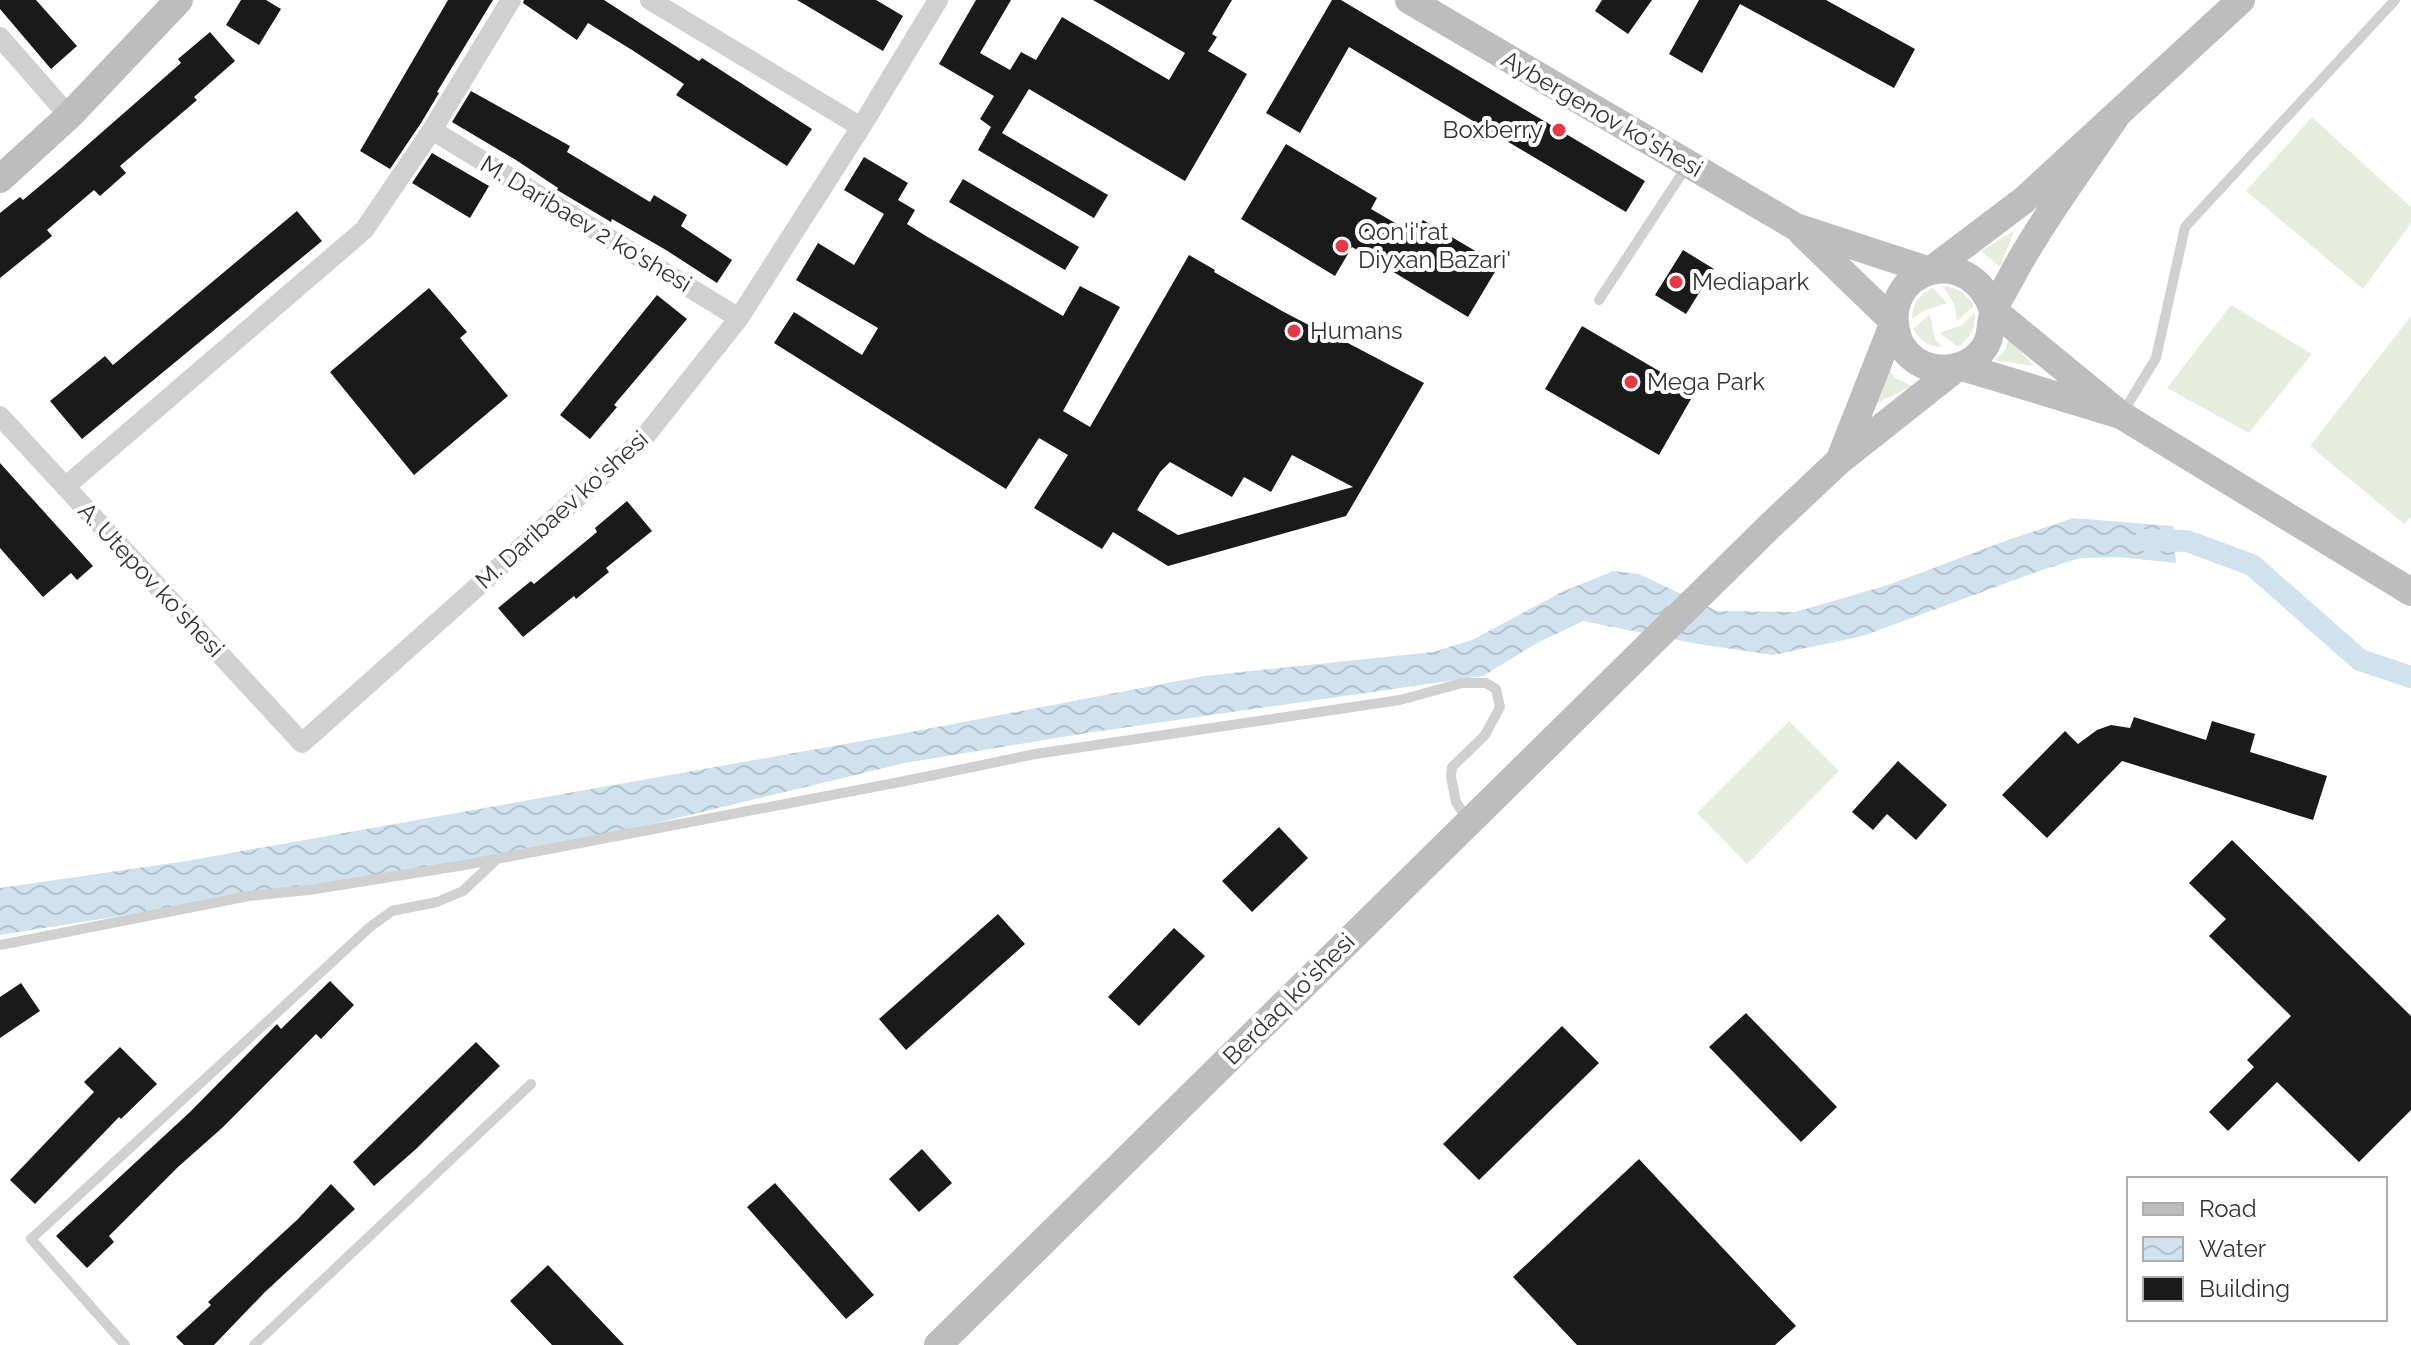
<svg xmlns="http://www.w3.org/2000/svg" width="2411" height="1345" font-family="Raleway,sans-serif">
	<style>
		.grass { fill: #e6ecdf }
		.water { fill: url(#water-waves) }
		.lines { fill: none; stroke-linecap: round; stroke-linejoin: round }
		.canal { stroke: #cfe2ee; stroke-width: 22 }
		.building { fill: #1a1a1a; fill-rule: evenodd }
		.lane { stroke: #d0d0d0; stroke-width: 10 }
		.street { stroke: #d0d0d0; stroke-width: 20 }
		.secondary { stroke: #bdbdbd; stroke-width: 28 }
		.poi-dot { fill: #e63946; stroke: #fff; stroke-width: 3 }
		.labels { text-anchor: middle; stroke-width: 8; stroke-linejoin: round; paint-order: stroke }
		.street-label { font-size: 24px; fill: #333; stroke: #fff }
		.poi-label { font-size: 24px; fill: #333; stroke: #fff; text-anchor: start }
	</style>
	<defs>
		<pattern id="water-waves" width="16" height="10" patternUnits="userSpaceOnUse" patternTransform="scale(2)"><rect width="16" height="10" fill="#cfe2ee"/><path d="M0 5q4-4 8 0t8 0" fill="none" stroke="#b2c2cd"/></pattern>
	</defs>
	<rect width="100%" height="100%" fill="#fff"/>
	<!-- grass -->
	<path class="grass" d="M2312,117L2411,207V223L2363,289L2246,191Z
		M2014,231L2000,267L1981,251Z
		M1943,286C1959,288 1965,293 1974,306L1957,321L1955,306Z
		M1933,288L1947,303L1923,311L1912,319C1912,303 1919,295 1933,288Z
		M2231,305L2312,354L2249,433L2167,388Z
		M1975,312C1975,329 1972,336 1958,347L1940,333L1962,325Z
		M1930,314L1935,339L1942,347C1927,347 1922,341 1913,329Z
		M2411,316V517L2404,524L2310,446Z
		M2009,337L2033,366L1995,360L2005,350Z
		M1887,365L1895,378L1912,386L1875,404Z
		M1789,721L1839,771L1747,864L1697,813Z"/>
	<!-- water -->
	<path class="water" d="M2073,518L2173,526L2176,563L2119,557L2080,558L2039,571L1863,636L1773,655L1698,644L1583,621L1537,643L1483,676L1087,733L905,763L562,846L0,935V888L186,861L895,735L1204,676L1433,652L1472,640L1562,592L1613,571L1639,574L1717,611L1795,612L1888,585L2008,540Z"/>
	<g class="lines">
		<!-- canal -->
		<path class="canal" d="M2145,540L2187,541L2252,565L2360,660L2411,677"/>
	</g>
	<!-- building -->
	<path class="building" d="M0,0H36L77,46L51,69L0,9Z
		M241,0H266L281,9L259,45L226,25Z
		M448,0H493L437,92L439,93L421,123L390,169L360,151Z
		M524,0H604L699,61L702,58L812,129L787,166L676,95L684,84L632,50L588,23L577,40L523,3Z
		M797,0H876L903,16L883,51Z
		M976,0H1011L980,53L1010,70L1021,52L1036,60L1062,17L1169,80L1185,53L1093,0H1232L1212,34L1217,37L1208,51L1247,74L1185,181L1029,89L1002,133L1108,195L1094,218L978,150L991,127L980,119L994,96L939,64Z
		M1332,0H1341L1645,181L1626,212L1349,47L1300,133L1266,113Z
		M1602,0H1652L1628,34L1595,11Z
		M1699,0H1826L1915,49L1894,88L1740,4L1702,73L1669,54Z
		M210,32L235,61L194,97L197,100L120,166L126,173L100,196L94,190L47,230L52,236L0,278V213L20,197L23,200L60,169L181,63L178,59Z
		M471,91L570,146L567,152L650,202L654,195L687,215L681,226L732,260L717,283L666,250L612,219L611,222L557,190L558,188L516,160L452,122Z
		M1286,144L1377,198L1371,209L1414,234L1423,220L1499,265L1468,317L1352,247L1335,276L1241,219Z
		M432,153L489,186L470,218L412,183Z
		M864,157L908,183L898,200L915,210L907,224L926,236L1063,316L1080,286L1120,307L1063,411L1090,427L1189,255L1215,270L1214,272L1282,311L1324,333L1325,331L1424,383L1346,516L1168,566L1113,532L1102,549L1034,508L1068,455L1039,438L1006,489L774,343L794,312L862,355L878,328L796,280L818,243L854,265L884,214L844,190ZM1292,455L1353,487L1178,535L1137,510L1160,472L1170,462L1232,497L1244,477L1271,492Z
		M963,179L1079,247L1065,270L949,202Z
		M297,211L322,241L82,439L50,401L105,356L113,365Z
		M1683,250L1714,269L1686,314L1655,295Z
		M429,288L467,332L460,338L508,396L414,475L330,372Z
		M657,295L687,319L614,405L617,407L590,439L560,415Z
		M1582,326L1695,392L1659,455L1545,389Z
		M0,463L93,566L77,580L71,573L43,597L0,548Z
		M627,501L652,531L606,568L609,572L576,599L574,596L523,637L498,608L531,581L534,584L597,532L595,528Z
		M2134,717L2206,740L2212,721L2255,734L2250,752L2327,776L2313,820L2122,761L2047,838L2002,795L2065,731L2078,744L2097,730L2111,725L2130,728Z
		M1898,761L1947,805L1916,840L1887,814L1873,830L1852,812Z
		M1279,827L1308,858L1252,912L1222,881Z
		M2232,840L2411,1016V1110L2359,1162L2277,1082L2228,1131L2209,1112L2254,1067L2247,1060L2291,1016L2209,936L2226,919L2189,883Z
		M998,914L1025,944L906,1050L879,1019Z
		M1174,928L1205,956L1139,1026L1108,997Z
		M330,981L354,1005L321,1039L316,1034L222,1128L178,1167L109,1236L114,1242L87,1268L56,1236L190,1112L277,1024L281,1029Z
		M21,983L40,1011L0,1038V997Z
		M1746,1013L1837,1107L1801,1142L1709,1047Z
		M1562,1026L1599,1063L1479,1180L1443,1144Z
		M476,1042L500,1066L416,1149L374,1186L353,1162Z
		M120,1047L157,1084L121,1119L119,1117L35,1204L10,1180L94,1092L84,1082Z
		M922,1149L952,1183L919,1212L889,1179Z
		M1639,1159L1796,1326L1775,1345H1577L1513,1277Z
		M775,1183L874,1295L846,1319L747,1207Z
		M331,1184L355,1209L265,1292L214,1345H184L176,1337L211,1305L208,1302L298,1219Z
		M548,1265L624,1345H552L510,1301Z"/>
	<g class="lines">
		<!-- lane -->
		<path class="lane" d="M1599,300L1687,166
			M2122,414L2156,358L2185,227L2395,0
			M0,945L249,896L309,890L465,865L905,781L1035,754L1400,700L1462,683H1486L1496,689L1500,707L1485,735L1452,767L1451,777L1456,802L1467,819
			M125,1345L31,1239L370,927L392,911L437,902L463,891L497,859
			M254,1345L531,1084"/>
		<!-- street -->
		<path class="street" d="M650,0L861,127
			M0,37L69,116
			M432,130L739,318
			M0,416L302,743L643,439L739,318L861,127L938,0
			M65,487L364,230L432,130L511,0"/>
		<!-- secondary -->
		<path class="secondary" d="M1409,0L1796,227L1930,271L2024,200L2241,0
			M2115,118C2081,168 2045,217 2015,270C2009,283 2000,295 1995,308C1987,326 1996,339 1976,357C1963,369 1941,372 1924,365C1912,360 1900,348 1897,335C1879,269 1969,240 1993,310L2121,415L2411,592
			M0,179L69,116L179,0
			M1802,233L1894,322L1840,459
			M938,1345L1771,525L1839,461L1959,366L2121,415"/>
	</g>
	<!-- markers -->
	<g class="poi-dot">
		<circle cx="1559" cy="130" r="8"/>
		<circle cx="1342" cy="246" r="8"/>
		<circle cx="1676" cy="282" r="8"/>
		<circle cx="1294" cy="331" r="8"/>
		<circle cx="1631" cy="382" r="8"/>
	</g>
	<g class="labels">
		<!-- street labels -->
		<g class="street-label">
			<text transform="translate(1602 114) rotate(30)" y="8">Aybergenov ko'shesi</text>
			<text transform="translate(586 224) rotate(31)" y="8">M. Daribaev 2 ko'shesi</text>
			<text transform="translate(562 510) rotate(-42)" y="8">M. Daribaev ko'shesi</text>
			<text transform="translate(151 580) rotate(47)" y="8">A. Utepov ko'shesi</text>
			<text transform="translate(1289 999) rotate(-45)" y="8">Berdaq ko'shesi</text>
		</g>
		<!-- poi labels -->
		<g class="poi-label">
			<text x="1543" y="138" text-anchor="end">Boxberry</text>
			<text x="1358" y="240">Qon'i'rat<tspan x="1358" dy="28">Diyxan Bazari'</tspan></text>
			<text x="1692" y="290">Mediapark</text>
			<text x="1310" y="339">Humans</text>
			<text x="1647" y="390">Mega Park</text>
		</g>
	</g>
	<!-- legend -->
	<rect x="2127" y="1177" width="260" height="144" fill="#ffffff" stroke="#adadad" stroke-width="2"/>
	<rect x="2143" y="1203" width="40" height="12" fill="#bdbdbd" stroke="#adadad" stroke-width="2"/>
	<text x="2199" y="1217" font-size="24" fill="#333333">Road</text>
	<rect x="2143" y="1237" width="40" height="24" fill="url(#water-waves)" stroke="#adadad" stroke-width="2"/>
	<text x="2199" y="1257" font-size="24" fill="#333333">Water</text>
	<rect x="2143" y="1277" width="40" height="24" fill="#1a1a1a" stroke="#adadad" stroke-width="2"/>
	<text x="2199" y="1297" font-size="24" fill="#333333">Building</text>
</svg>
